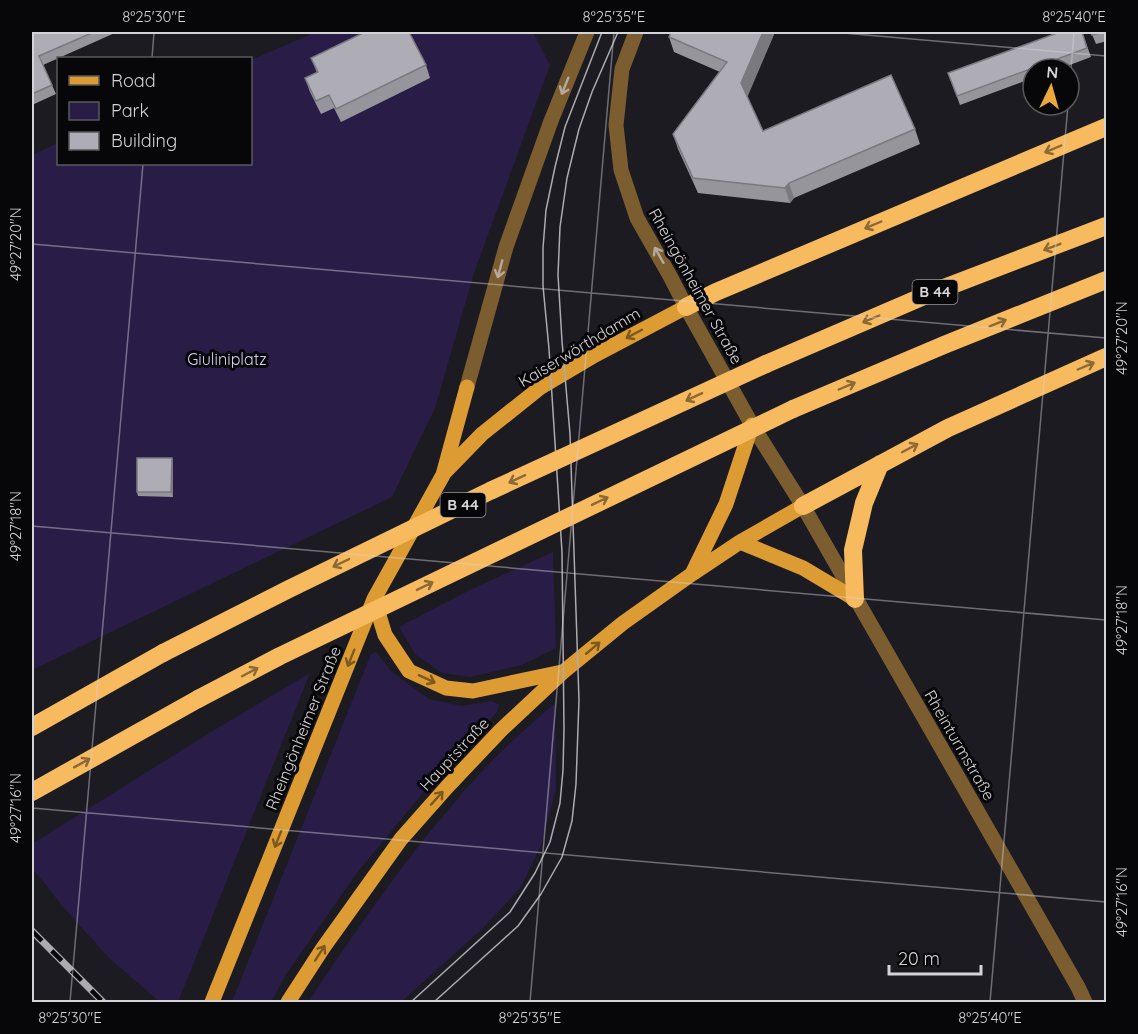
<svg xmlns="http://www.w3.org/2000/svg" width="1138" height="1034" font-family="Quicksand,sans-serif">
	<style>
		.green { fill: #291d48 }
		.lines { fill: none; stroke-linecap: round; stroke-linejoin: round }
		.minor { stroke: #7b5d30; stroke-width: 15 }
		.major { stroke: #dd9c33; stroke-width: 15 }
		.highway { stroke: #f8ba5e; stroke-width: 18 }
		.tram { stroke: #acabb0; stroke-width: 1.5 }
		.rail-casing { stroke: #acabb0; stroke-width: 7 }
		.rail { stroke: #070709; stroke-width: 4.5; stroke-dasharray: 14; stroke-linecap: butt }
		.highway-bridge { stroke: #f8ba5e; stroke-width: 18 }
		.wall { fill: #96959c }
		.shaded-wall { fill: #7a797f }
		.building { fill: #aeadb5; stroke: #7a797f; stroke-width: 1.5 }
		.oneway { stroke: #b5aa9d }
		.oneway2 { stroke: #8c6938 }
		.oneway3 { stroke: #7d5920 }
		.ticks { fill: none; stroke: #d4d3d7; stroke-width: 1.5; stroke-opacity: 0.45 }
		.labels { text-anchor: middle; stroke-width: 6; stroke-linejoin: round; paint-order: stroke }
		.shield { fill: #070709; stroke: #969699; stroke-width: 1.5 }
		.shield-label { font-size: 15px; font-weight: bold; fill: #d4d3d7 }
		.street-label { font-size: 16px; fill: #d4d3d7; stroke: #070709 }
		.park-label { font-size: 16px; fill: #d8d0f7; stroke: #070709 }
		.neatline { fill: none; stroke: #d4d3d7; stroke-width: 2 }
		.ticks-label { font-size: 15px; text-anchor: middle; fill: #d4d3d7 }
	</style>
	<rect width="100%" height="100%" fill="#1c1b21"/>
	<!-- green -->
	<path class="green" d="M316,32H533L550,65L474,273L435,408L392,497L32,670V155L58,143V164H250L251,60Z
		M553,552L556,648L522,665L470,677L442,673L415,654L399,627L470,590Z
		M376,652L392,672L429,699L462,706L492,701L499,705L497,712L436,777L356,874L287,973L271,1002H232L371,654Z
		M310,673L178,1002H160L110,959L65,909L32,868V844L211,732Z
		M555,703L556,789L542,843L521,887L483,928L401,1002H308C364,919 421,835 491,762C511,741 534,722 555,703Z"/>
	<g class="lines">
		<!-- minor -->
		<path class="minor" d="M636,32L622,69L616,125L621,170L637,218L670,276L686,307L752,425L803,506L1078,987L1085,1002
			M467,387L506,247L551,121L587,32"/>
		<!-- major -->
		<path class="major" d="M445,472L482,434L541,387L595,355L686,307
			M740,542L803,568L855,599
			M692,574L726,504L752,425
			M374,599L385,635L409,671L446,688L473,691L562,672
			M212,1002L374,599L443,475L467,387
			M288,1002L323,948L401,839L447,787L501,730L563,672L623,623L692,574L740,542L803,506"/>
		<!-- highway -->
		<path class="highway" d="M686,307L716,292L1106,127
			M766,364L931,293L1106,226
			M793,409L944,345L1106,280
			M803,506L948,428L1106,357
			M855,599L853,550L864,503L880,464
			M32,727L163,653
			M32,792L198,699"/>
		<!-- tram -->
		<path class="tram" d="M411,1002L510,912L535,873L550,842L560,803L563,770L564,729L562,552L549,349L543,286V248L546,210L555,167L565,127L602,32
			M434,1002L518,926L541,894L562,857L572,821L576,784L579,700L570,434L562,341L558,275L560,227L567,178L579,129L592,92L618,32"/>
		<defs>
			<path id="rail" d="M32,931L103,1002"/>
		</defs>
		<!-- rail casing -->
		<use href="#rail" class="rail-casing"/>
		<!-- rail -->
		<use href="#rail" class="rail"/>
		<!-- highway-bridge -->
		<path class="highway-bridge" d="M163,653L289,589L490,491L766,364
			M198,699L280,656L793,409"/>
	</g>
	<!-- wall -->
	<path class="wall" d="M32,32H117L43,65L56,94L32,105Z
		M671,32H775L747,96L763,131L915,129L920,144L794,198L790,203L698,193L678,149L673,134L720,72L674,52L669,37Z
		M1082,32L1091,57L1059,69H1033V78L960,105L948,73Z
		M1091,32H1107V41L1096,44Z
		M311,58L426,65L430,78L341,122L334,108L321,114L310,92L305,78L317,73Z
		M172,458L173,463V497L138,496L137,492Z"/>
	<!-- shaded-wall -->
	<path class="shaded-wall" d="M763,32H775L747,98L741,83Z
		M789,183L794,198L790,203L785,188Z
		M172,458L173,463V497L171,492Z"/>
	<!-- building -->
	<path class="building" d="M32,32H94L39,56L52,85L32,94Z
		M365,32H409L426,65L336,109L329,95L316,101L305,78L318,72L311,58Z
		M671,32H763L741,83L763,131L891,75L915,129L789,183L785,188L693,178L673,134L727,62L669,37Z
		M1060,32H1082L1087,48L957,96L948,73Z
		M1091,32H1103L1092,35Z
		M137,458H172L171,492H137Z"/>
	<!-- one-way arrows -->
	<defs><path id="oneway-shaft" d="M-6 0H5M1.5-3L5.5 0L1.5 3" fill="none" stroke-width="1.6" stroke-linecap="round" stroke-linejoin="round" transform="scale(1.5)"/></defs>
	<g class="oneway">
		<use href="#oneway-shaft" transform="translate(565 86) rotate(112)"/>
		<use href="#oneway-shaft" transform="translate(659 255) rotate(-120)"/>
		<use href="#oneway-shaft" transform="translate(500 269) rotate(105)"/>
	</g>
	<g class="oneway2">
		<use href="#oneway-shaft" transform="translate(1053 149) rotate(157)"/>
		<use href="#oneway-shaft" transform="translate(873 225) rotate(157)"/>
		<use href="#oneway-shaft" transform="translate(1052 247) rotate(159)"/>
		<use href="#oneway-shaft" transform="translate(871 319) rotate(157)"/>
		<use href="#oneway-shaft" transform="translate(998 323) rotate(-22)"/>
		<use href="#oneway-shaft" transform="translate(1086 366) rotate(-23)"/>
		<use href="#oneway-shaft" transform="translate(847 386) rotate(-23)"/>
		<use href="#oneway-shaft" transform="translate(694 397) rotate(155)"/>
		<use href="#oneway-shaft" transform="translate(910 448) rotate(-28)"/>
		<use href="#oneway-shaft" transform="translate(517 479) rotate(155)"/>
		<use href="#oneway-shaft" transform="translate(600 501) rotate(-26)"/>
		<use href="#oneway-shaft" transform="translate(341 563) rotate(154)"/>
		<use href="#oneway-shaft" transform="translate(425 586) rotate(-26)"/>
		<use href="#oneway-shaft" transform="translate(250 672) rotate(-28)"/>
		<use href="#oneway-shaft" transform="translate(82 763) rotate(-29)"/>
	</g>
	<g class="oneway3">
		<use href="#oneway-shaft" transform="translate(634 334) rotate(152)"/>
		<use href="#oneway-shaft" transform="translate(593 648) rotate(-40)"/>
		<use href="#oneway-shaft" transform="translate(351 658) rotate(112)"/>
		<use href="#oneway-shaft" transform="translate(427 679) rotate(25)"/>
		<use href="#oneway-shaft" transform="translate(437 798) rotate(-48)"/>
		<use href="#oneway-shaft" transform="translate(278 839) rotate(112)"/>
		<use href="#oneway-shaft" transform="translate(320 953) rotate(-57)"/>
	</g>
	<!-- ticks -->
	<path class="ticks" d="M832,32L1106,56M152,58L154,32M1069,94L1074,32M32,244L1106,338M32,526L1106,620M32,808L1106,902M70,1002L143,164M530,1002L614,32M990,1002L1068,105"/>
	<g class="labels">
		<!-- shield labels -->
		<g class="shield">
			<rect x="912.5" y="280" width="45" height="24" rx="4.5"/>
			<rect x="440.5" y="493" width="45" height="24" rx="4.5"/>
		</g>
		<g class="shield-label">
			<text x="935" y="297">B 44</text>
			<text x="463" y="510">B 44</text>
		</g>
		<!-- street labels -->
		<g class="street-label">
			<text transform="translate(696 286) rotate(61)" y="6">Rheingönheimer Straße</text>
			<text transform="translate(579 347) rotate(-31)" y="6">Kaiserwörthdamm</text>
			<text transform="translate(303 728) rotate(-68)" y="6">Rheingönheimer Straße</text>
			<text transform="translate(960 745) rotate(60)" y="6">Rheinturmstraße</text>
			<text transform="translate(454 754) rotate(-47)" y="6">Hauptstraße</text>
		</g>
		<!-- park labels -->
		<g class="park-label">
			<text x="227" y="365">Giuliniplatz</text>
		</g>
	</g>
	<!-- border -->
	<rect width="1138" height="1034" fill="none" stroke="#070709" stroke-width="66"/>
	<!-- legend -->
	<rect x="57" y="57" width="195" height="108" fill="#070709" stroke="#59595b" stroke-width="1.5"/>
	<rect x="69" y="76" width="30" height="9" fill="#dd9c33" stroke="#59595b" stroke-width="1.5"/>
	<text x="111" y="87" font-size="18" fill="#d4d3d7">Road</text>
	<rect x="69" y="102" width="30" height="18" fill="#291d48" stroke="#59595b" stroke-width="1.5"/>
	<text x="111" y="117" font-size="18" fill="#d4d3d7">Park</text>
	<rect x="69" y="132" width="30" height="18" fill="#aeadb5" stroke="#59595b" stroke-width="1.5"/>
	<text x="111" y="147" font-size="18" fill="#d4d3d7">Building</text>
	<!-- north arrow -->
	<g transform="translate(1051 87) rotate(5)"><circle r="28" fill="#070709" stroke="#59595b" stroke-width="1.5"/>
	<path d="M0-4.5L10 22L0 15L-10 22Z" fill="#eca93b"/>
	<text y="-9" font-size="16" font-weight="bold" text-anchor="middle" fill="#d4d3d7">N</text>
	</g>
	<!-- scale -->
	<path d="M889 965v9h92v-9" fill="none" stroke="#d4d3d7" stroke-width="3"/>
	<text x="898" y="965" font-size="18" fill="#d4d3d7" stroke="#070709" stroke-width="4.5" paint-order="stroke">20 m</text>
	<rect x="33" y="33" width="1072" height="968" class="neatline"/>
	<g class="ticks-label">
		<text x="154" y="22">8°25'30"E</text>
		<text x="614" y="22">8°25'35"E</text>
		<text x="1074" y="22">8°25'40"E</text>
		<text transform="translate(16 244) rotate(-90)" y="5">49°27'20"N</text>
		<text transform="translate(1122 338) rotate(-90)" y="5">49°27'20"N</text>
		<text transform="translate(16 526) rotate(-90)" y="5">49°27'18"N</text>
		<text transform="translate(1122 620) rotate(-90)" y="5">49°27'18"N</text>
		<text transform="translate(16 808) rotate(-90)" y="5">49°27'16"N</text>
		<text transform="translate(1122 902) rotate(-90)" y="5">49°27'16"N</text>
		<text x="70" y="1023">8°25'30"E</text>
		<text x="530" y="1023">8°25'35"E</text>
		<text x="990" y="1023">8°25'40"E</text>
	</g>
</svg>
